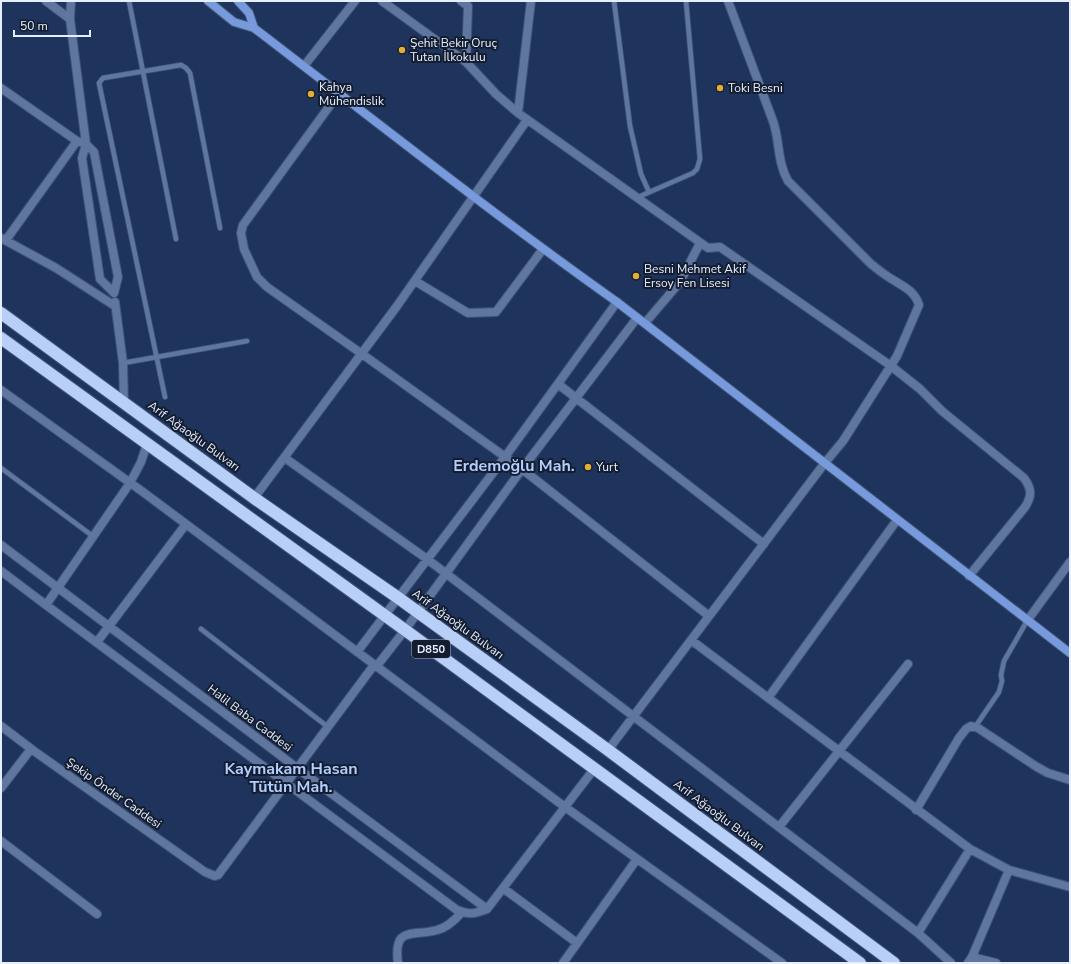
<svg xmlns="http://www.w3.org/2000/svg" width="1071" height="964" font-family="'Nunito Sans',sans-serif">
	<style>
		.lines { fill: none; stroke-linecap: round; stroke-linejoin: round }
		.lane-casing { stroke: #3f5276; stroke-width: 6 }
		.street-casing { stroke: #3f5276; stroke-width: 10 }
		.secondary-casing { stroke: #3f5276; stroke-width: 10 }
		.highway-casing { stroke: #3f5276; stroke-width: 14 }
		.lane { stroke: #5f769f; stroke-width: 4.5 }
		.street { stroke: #5f769f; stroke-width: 8 }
		.secondary { stroke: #769adb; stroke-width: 8 }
		.highway { stroke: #b8cff8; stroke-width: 12 }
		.poi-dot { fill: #e5ad35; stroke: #131d2f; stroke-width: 1.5 }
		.labels { text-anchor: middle; stroke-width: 4; stroke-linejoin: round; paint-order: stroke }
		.shield { fill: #131d2f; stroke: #a7b0c1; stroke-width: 1 }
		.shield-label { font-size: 11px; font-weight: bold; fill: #e6efff }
		.poi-label { font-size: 12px; fill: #e6efff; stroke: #131d2f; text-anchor: start }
		.street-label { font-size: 12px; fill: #e6efff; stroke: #131d2f }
		.district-label { font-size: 16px; font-weight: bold; fill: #b2cdff; stroke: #131d2f }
	</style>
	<rect width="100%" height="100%" fill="#1f345c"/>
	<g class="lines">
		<defs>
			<path id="lane" d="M129,1L176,239
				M614,1L630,126L641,174L649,192
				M636,198L693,173L697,169L700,159L686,1
				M123,363L247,341
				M165,397L99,83L103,78L181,65L186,68L190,73L220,228
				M1,468L94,537
				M201,629L328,727
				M975,727L999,692L1002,681L1001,675L1004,661L1027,621"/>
			<path id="street" d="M46,1L70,19
				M382,1L466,62L496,94L518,113L708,248L720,247L891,366L920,389L942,411L1024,478C1032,489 1032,496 1025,507L969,576
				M461,1L468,6L466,62
				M304,66L355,1
				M1,88L77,141L86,144L70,19L71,1
				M339,93L243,225L241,233L244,249L257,277L267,287L362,354L522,469L709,616
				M518,113L531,1
				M86,144L94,152L118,277L114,293L100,279L82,158Z
				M1,238L56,268L115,306
				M6,240L77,141
				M415,281L468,313L496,312L543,249
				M115,302L123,363L124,403
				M645,323L680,282L700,243
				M558,384L764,544
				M1,390L143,492L565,807L782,963
				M285,458L427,559L918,933L951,963
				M254,498L397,306L527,120
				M1,545L297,768L487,909
				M1,571L46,605L130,483L141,462L147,444
				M46,605L457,910C470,915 474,914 487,909L594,769
				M1027,621L1070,562
				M691,640L970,849L1009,870L1070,887
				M97,642L186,524
				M357,652L505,457L617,302
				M376,667L405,630L522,469L637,318
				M768,698L897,520
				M1,726L34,751L205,872L215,876L218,875L374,665
				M608,750L824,464L843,441L897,356L919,305C914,289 900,285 887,276C881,272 876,268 871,264L788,181C777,162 780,141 773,121L728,1
				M1,788L31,749
				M916,810L959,738L966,729L971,726L978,728L1037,767L1048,773L1070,780
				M779,827L908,664
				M1,841L97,914
				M503,888L577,943
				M918,933L970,849
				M972,957L996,963
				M398,963C393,925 413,937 437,930C447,928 455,920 462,912
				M563,963L637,859
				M968,963L972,957L1009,870"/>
			<path id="secondary" d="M208,1L234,22L254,28L249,13L238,1
				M254,28C374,120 493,214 617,302L1070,653"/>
			<path id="highway" d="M1,313L254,498L397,597L608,750L894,963
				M1,338L405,630L860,963"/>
		</defs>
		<!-- lane casing -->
		<use href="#lane" class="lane-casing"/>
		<!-- street casing -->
		<use href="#street" class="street-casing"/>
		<!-- secondary casing -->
		<use href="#secondary" class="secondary-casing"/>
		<!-- highway casing -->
		<use href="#highway" class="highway-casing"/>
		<!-- lane -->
		<use href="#lane" class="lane"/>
		<!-- street -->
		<use href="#street" class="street"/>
		<!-- secondary -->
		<use href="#secondary" class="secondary"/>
		<!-- highway -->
		<use href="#highway" class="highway"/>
	</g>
	<!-- markers -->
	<g class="poi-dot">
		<circle cx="402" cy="50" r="4"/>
		<circle cx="720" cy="88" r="4"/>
		<circle cx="311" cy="94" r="4"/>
		<circle cx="636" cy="276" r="4"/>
		<circle cx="588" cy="467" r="4"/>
	</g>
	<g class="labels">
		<!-- shield labels -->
		<rect class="shield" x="412" y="640" width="38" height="18" rx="3"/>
		<g class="shield-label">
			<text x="431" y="653">D850</text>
		</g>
		<!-- poi labels -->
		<g class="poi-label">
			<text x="410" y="47">Şehit Bekir Oruç<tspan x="410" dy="14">Tutan İlkokulu</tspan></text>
			<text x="319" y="91">Kahya<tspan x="319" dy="14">Mühendislik</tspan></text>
			<text x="728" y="92">Toki Besni</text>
			<text x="644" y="273">Besni Mehmet Akif<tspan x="644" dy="14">Ersoy Fen Lisesi</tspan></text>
			<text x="596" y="471">Yurt</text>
		</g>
		<!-- street labels -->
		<g class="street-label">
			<text transform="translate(194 436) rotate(36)" y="4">Arif Ağaoğlu Bulvarı</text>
			<text transform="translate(458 624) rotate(36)" y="4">Arif Ağaoğlu Bulvarı</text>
			<text transform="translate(250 718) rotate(37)" y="4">Halil Baba Caddesi</text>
			<text transform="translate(114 793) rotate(35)" y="4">Şekip Önder Caddesi</text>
			<text transform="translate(719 815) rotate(37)" y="4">Arif Ağaoğlu Bulvarı</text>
		</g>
		<!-- district labels -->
		<g class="district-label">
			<text x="514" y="471">Erdemoğlu Mah.</text>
			<text x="291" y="774">Kaymakam Hasan<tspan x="291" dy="18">Tütün Mah.</tspan></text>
		</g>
	</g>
	<!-- border -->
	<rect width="1071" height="964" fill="none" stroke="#e6efff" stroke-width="4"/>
	<!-- scale -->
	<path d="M14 30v6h76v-6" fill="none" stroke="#e6efff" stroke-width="2"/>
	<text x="20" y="30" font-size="12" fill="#e6efff" stroke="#131d2f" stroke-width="3" paint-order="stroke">50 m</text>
</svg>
